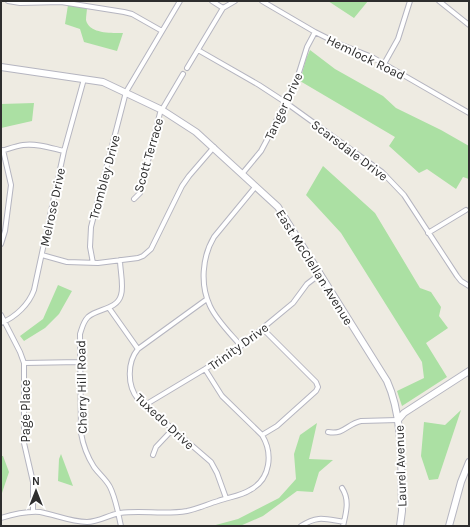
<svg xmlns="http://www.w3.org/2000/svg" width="470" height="527" font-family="Karla,sans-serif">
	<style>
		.green { fill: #abe0a3 }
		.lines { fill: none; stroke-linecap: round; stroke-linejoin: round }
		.street-casing { stroke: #b5b5c0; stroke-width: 6 }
		.secondary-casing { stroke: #b5b5c0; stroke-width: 8 }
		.street { stroke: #fff; stroke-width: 4 }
		.secondary { stroke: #fff; stroke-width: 6 }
		.labels { text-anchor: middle; stroke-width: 4; stroke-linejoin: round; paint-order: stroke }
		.street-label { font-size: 13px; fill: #2e2e2e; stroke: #fff }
	</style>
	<rect width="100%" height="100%" fill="#eeebe2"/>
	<!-- green -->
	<path class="green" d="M328,1H368L354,18Z
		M68,5L87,7C87,11 86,16 86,20C89,34 112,33 123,33L117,51L84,42L80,29L65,24Z
		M310,50L335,69L383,96L396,108L441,130L469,146V179L463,177L456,189L427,169L419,173L389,146L395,137L300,81L306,59Z
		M34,103L32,121L1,128V104Z
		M323,166L375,213L420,288L431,292L441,307L439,316L448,328L426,343L447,377L402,406L397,391L424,378L422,362L341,233L306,195Z
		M58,285L72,291L59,314L45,328L24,341L20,336L43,319Z
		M461,410L438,479L429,480L421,456L424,422L445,425Z
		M317,423L309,459L333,460L319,472L313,492L297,491L263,516L240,526H212L238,519L279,498L296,479L294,454L300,435Z
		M61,454L73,486L58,481L59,459Z
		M1,456H3L9,472L1,496Z"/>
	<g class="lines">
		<defs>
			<path id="street" d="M8,1L20,3L61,2L124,12L132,14L162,31
				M212,1L223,8
				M262,1L315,32L337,43L372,57L469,113
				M439,1L469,25
				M198,50L259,85L285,102L382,172L404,195L457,276L461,281L469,286
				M384,64L398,39L410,1
				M187,68L223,8L235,1
				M1,151C8,149 16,146 23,145C37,143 51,148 64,151
				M242,174L261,151L269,136L285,102L297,79L307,47L315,32
				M134,199L140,193L160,113L183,74
				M428,233L466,210
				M1,244L5,231L11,185L3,150
				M42,255L67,262L98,263L138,258L143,256L151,249L182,186L189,176L214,147
				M120,260C120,270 124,286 121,295C117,310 98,308 88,317C83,322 82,328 80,334L81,433C83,445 87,456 94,467C99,474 106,479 110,487C116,499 118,513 121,526
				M93,263L90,247L91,227L126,92L180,1
				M207,299L138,349C127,362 127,386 138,399L211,462L217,473L226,498
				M109,308L138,349
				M1,315L20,352L24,363V443L33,482V512
				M1,323C16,317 29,304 34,290L64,151L84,79
				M241,346C231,334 217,321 210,306C200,285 202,257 214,237L256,186
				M24,363L80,362
				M145,405L205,369L241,346L293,303L307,284L320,274
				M328,432C344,435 347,424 361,421L398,420
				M262,435L277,426L316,391L318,387L316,382L263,329
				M153,455L156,447L172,430
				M342,488C350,500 346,513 343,526
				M1,518C14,514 27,511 40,512C56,515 71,522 87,522C99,522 108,515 120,513C142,510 164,515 187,511C197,509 208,504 218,501C229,497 241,496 250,490C271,479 273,453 262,435L222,396L205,369
				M301,526C318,515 325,519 344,522"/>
			<path id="secondary" d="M1,67L103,82L162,110L196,132L278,207L387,381C404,418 401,471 402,511L400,526
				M398,420L404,413L469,371
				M449,526L461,482L469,462"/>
		</defs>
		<!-- street casing -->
		<use href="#street" class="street-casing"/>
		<!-- secondary casing -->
		<use href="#secondary" class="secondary-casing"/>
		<!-- street -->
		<use href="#street" class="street"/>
		<!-- secondary -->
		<use href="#secondary" class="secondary"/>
	</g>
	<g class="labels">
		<!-- street labels -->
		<g class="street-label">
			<text transform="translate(366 57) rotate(26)" y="5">Hemlock Road</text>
			<text transform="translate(283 106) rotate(-65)" y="5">Tanger Drive</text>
			<text transform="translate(350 150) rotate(37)" y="5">Scarsdale Drive</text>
			<text transform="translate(148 155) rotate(-74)" y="5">Scott Terrace</text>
			<text transform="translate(104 177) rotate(-75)" y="5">Trombley Drive</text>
			<text transform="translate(52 207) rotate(-78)" y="5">Melrose Drive</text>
			<text transform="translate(315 267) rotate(58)" y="5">East McClellan Avenue</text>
			<text transform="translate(238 346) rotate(-36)" y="5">Trinity Drive</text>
			<text transform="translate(81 387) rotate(-91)" y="5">Cherry Hill Road</text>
			<text transform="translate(25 411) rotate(-90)" y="5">Page Place</text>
			<text transform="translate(165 421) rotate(43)" y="5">Tuxedo Drive</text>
			<text transform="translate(400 466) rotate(-92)" y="5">Laurel Avenue</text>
		</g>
	</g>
	<!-- border -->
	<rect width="470" height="527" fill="none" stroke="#2e2e2e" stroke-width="4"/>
	<!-- north arrow -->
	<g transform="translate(36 491)" stroke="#ffffff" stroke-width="3" paint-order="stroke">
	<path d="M0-3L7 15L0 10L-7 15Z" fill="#2e2e2e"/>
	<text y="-6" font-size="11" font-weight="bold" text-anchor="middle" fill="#2e2e2e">N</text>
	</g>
</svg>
